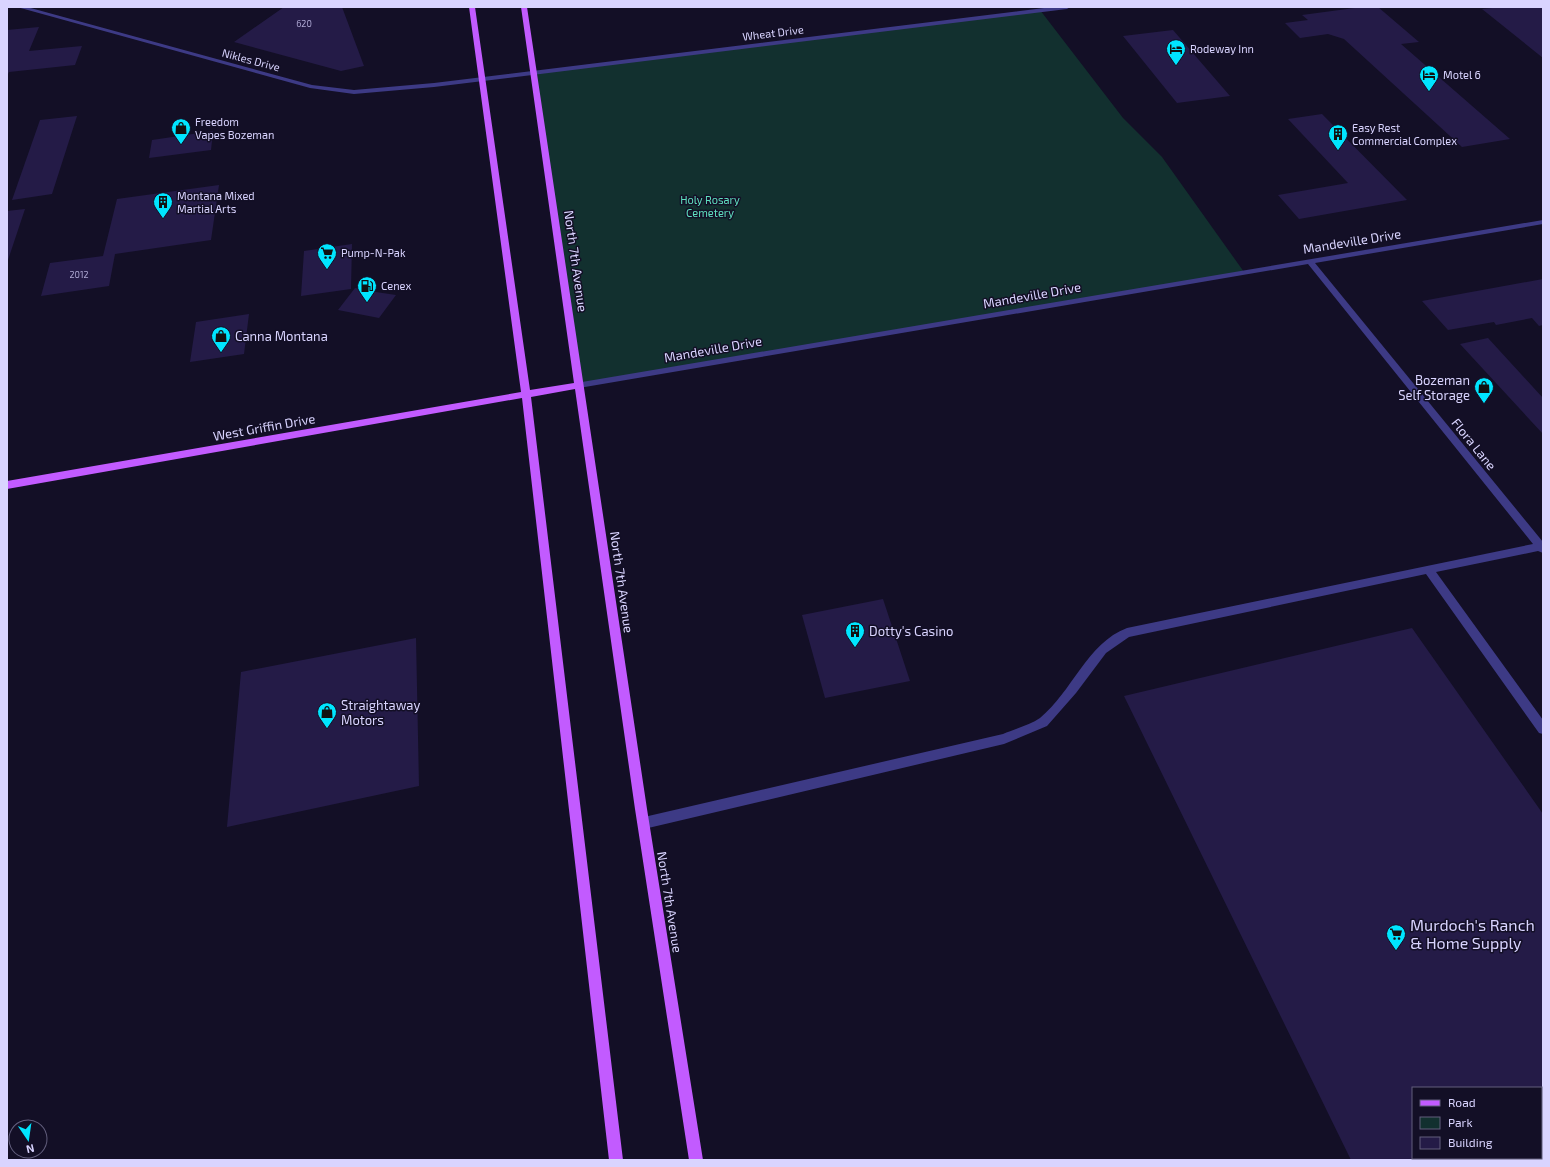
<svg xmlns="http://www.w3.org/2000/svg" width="1550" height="1167" font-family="'Exo 2',sans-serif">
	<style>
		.green { fill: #12302f }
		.building { fill: #241b47; fill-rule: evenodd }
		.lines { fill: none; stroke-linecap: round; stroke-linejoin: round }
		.minor { fill: #3d3a85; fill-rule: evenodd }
		.major { fill: #c25bff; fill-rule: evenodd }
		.labels { text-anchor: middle; stroke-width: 3; stroke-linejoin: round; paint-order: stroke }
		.far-number-label { font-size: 9px; fill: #aca6d1 }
		.far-street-label { font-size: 11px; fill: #d9d4ff; stroke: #130f26 }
		.far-poi-label { font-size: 11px; fill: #d9d4ff; stroke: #130f26; text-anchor: start }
		.far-park-label { font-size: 11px; fill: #5fe0c0; stroke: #130f26 }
		.street-label { font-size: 13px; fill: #d9d4ff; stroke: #130f26 }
		.poi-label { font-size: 13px; fill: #d9d4ff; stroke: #130f26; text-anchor: start }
		.near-poi-label { font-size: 16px; fill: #d9d4ff; stroke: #130f26; text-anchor: start }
	</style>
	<rect width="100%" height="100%" fill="#130f26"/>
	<!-- green -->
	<path class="green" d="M1040,10L1123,118L1162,157L1244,272L579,385L535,73Z"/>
	<!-- building -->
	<path class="building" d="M284,7H342L364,66L341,71L234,42Z
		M1362,7H1378L1419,42L1401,44L1510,139L1462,147L1344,39L1328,34L1300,38L1285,23L1308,20L1302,15Z
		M1502,7H1543V58L1482,9Z
		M39,27L29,51L82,46L75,65L9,72L7,76V30Z
		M1173,30L1230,96L1177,103L1123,36Z
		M1322,114L1407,200L1299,219L1278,195L1348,183L1288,119Z
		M77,116L52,194L12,200L40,120Z
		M213,131L211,150L149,158L152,140Z
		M219,185L211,240L115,254L109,286L41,296L50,263L103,256L117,199Z
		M25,209L7,263V211Z
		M352,244L351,289L301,296L304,251Z
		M1543,279V325L1539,326L1532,318L1496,325L1494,322L1448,330L1422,301Z
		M355,288L376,292L396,295L379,318L338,310Z
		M249,314L244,354L190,362L196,322Z
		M1488,338L1543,398V434L1460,344Z
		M883,599L910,681L825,698L802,615Z
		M1412,628L1543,814V1160H1351L1124,696ZM1413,1088H1541V1158H1413Z
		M416,638L419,786L227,827L241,672Z"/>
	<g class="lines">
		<!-- minor -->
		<path class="minor" d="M17,7H27L312,85L354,90L434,83L1052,7H1070L1067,9L434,87L354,94L310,88Z
			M1543,220V224L1315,263L1543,542V553L1538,551L1436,572L1543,720V734L1539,733L1426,574L1129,637L1106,653L1076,693L1047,726L1004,744L644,829L640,827L638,823L640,819L644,817L1003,734C1014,729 1030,725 1040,718C1072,692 1087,643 1127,628L1533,544L1308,264L579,388L575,385L576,383Z"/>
		<!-- major -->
		<path class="major" d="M469,7H475L530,390L574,383L521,7H527L647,809L703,1160H689L635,809L575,389L531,397L623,1160H609L522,398L7,489V481L521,392Z"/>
	</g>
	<!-- icons -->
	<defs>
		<symbol id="hotel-pin" viewBox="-11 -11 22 30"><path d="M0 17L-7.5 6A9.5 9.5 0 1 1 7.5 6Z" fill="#00e5ff" stroke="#130f26"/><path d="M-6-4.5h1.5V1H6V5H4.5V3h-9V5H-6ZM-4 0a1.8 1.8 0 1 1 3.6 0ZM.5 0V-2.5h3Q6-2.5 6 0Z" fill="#111"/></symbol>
		<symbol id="shop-pin" viewBox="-11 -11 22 30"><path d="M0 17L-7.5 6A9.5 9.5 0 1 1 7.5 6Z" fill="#00e5ff" stroke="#130f26"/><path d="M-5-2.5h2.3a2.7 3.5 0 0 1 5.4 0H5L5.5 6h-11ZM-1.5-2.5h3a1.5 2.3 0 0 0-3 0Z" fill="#111"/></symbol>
		<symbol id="building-pin" viewBox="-11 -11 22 30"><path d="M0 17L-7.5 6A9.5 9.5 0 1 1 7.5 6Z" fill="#00e5ff" stroke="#130f26"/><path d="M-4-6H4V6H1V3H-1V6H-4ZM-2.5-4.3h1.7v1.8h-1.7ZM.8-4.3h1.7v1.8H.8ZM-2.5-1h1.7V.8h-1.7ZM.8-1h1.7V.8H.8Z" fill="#111"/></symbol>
		<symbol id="supermarket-pin" viewBox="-11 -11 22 30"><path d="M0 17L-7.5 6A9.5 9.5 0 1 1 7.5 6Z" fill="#00e5ff" stroke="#130f26"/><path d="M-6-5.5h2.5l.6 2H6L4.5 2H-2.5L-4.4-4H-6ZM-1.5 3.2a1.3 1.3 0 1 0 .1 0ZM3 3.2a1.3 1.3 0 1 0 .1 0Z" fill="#111"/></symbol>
		<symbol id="fuel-pin" viewBox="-11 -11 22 30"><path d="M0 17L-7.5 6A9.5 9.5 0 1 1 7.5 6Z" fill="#00e5ff" stroke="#130f26"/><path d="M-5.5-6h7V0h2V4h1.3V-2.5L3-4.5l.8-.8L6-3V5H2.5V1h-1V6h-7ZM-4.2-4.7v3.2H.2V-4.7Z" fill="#111"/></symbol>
	</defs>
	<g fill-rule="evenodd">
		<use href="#hotel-pin" x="1165" y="38" width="22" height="30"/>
		<use href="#hotel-pin" x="1418" y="64" width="22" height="30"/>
		<use href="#shop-pin" x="170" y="117" width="22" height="30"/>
		<use href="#building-pin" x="1327" y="123" width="22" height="30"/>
		<use href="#building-pin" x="152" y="191" width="22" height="30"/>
		<use href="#supermarket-pin" x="316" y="242" width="22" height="30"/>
		<use href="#fuel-pin" x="356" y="275" width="22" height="30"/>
		<use href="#shop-pin" x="210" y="325" width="22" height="30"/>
		<use href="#shop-pin" x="1473" y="376" width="22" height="30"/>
		<use href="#building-pin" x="844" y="620" width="22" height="30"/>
		<use href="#shop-pin" x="316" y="701" width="22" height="30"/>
		<use href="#supermarket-pin" x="1385" y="923" width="22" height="30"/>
	</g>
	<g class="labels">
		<!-- far-number labels -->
		<g class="far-number-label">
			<text x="304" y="27">620</text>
			<text x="79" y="278">2012</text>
		</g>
		<!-- far-street labels -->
		<g class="far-street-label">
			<text transform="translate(773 33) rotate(-7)" y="4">Wheat Drive</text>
			<text transform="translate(251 60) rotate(15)" y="4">Nikles Drive</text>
		</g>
		<!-- far-poi labels -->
		<g class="far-poi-label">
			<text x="1190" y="53">Rodeway Inn</text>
			<text x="1443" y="79">Motel 6</text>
			<text x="195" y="126">Freedom<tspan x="195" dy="13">Vapes Bozeman</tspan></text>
			<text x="1352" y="132">Easy Rest<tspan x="1352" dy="13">Commercial Complex</tspan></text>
			<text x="177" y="200">Montana Mixed<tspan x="177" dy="13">Martial Arts</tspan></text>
			<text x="341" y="257">Pump-N-Pak</text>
			<text x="381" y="290">Cenex</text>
		</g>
		<!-- far-park labels -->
		<g class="far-park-label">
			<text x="710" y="204">Holy Rosary<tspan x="710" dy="13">Cemetery</tspan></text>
		</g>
		<!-- street labels -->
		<g class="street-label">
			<text transform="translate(1352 241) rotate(-9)" y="5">Mandeville Drive</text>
			<text transform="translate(576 261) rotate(82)" y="5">North 7th Avenue</text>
			<text transform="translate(1032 295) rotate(-10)" y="5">Mandeville Drive</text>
			<text transform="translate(713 349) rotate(-10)" y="5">Mandeville Drive</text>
			<text transform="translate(264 427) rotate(-10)" y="5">West Griffin Drive</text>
			<text transform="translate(1474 444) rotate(51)" y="5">Flora Lane</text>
			<text transform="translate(622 582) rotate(82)" y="5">North 7th Avenue</text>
			<text transform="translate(670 902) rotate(81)" y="5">North 7th Avenue</text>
		</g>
		<!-- poi labels -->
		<g class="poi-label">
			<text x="235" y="341">Canna Montana</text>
			<text x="1470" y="385" text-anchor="end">Bozeman<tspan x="1470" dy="15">Self Storage</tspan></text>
			<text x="869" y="636">Dotty's Casino</text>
			<text x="341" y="710">Straightaway<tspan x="341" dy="15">Motors</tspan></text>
		</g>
		<!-- near-poi labels -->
		<g class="near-poi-label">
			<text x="1410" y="931">Murdoch's Ranch<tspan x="1410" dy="18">&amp; Home Supply</tspan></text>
		</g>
	</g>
	<!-- border -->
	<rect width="1550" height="1167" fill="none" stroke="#d9d4ff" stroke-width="16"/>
	<!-- legend -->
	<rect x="1412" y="1087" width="130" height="72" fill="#130f26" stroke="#625e7d"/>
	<rect x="1420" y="1100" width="20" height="6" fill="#c25bff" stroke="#625e7d"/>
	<text x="1448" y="1107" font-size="12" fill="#d9d4ff">Road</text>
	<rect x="1420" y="1117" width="20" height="12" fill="#12302f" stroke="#625e7d"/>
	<text x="1448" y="1127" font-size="12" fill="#d9d4ff">Park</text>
	<rect x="1420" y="1137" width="20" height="12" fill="#241b47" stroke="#625e7d"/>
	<text x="1448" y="1147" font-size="12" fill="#d9d4ff">Building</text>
	<!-- north arrow -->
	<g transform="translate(28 1139) rotate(167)"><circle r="19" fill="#130f26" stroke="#625e7d"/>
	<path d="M0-3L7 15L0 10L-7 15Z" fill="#00e5ff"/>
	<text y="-6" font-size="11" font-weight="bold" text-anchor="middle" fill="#d9d4ff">N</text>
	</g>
</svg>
